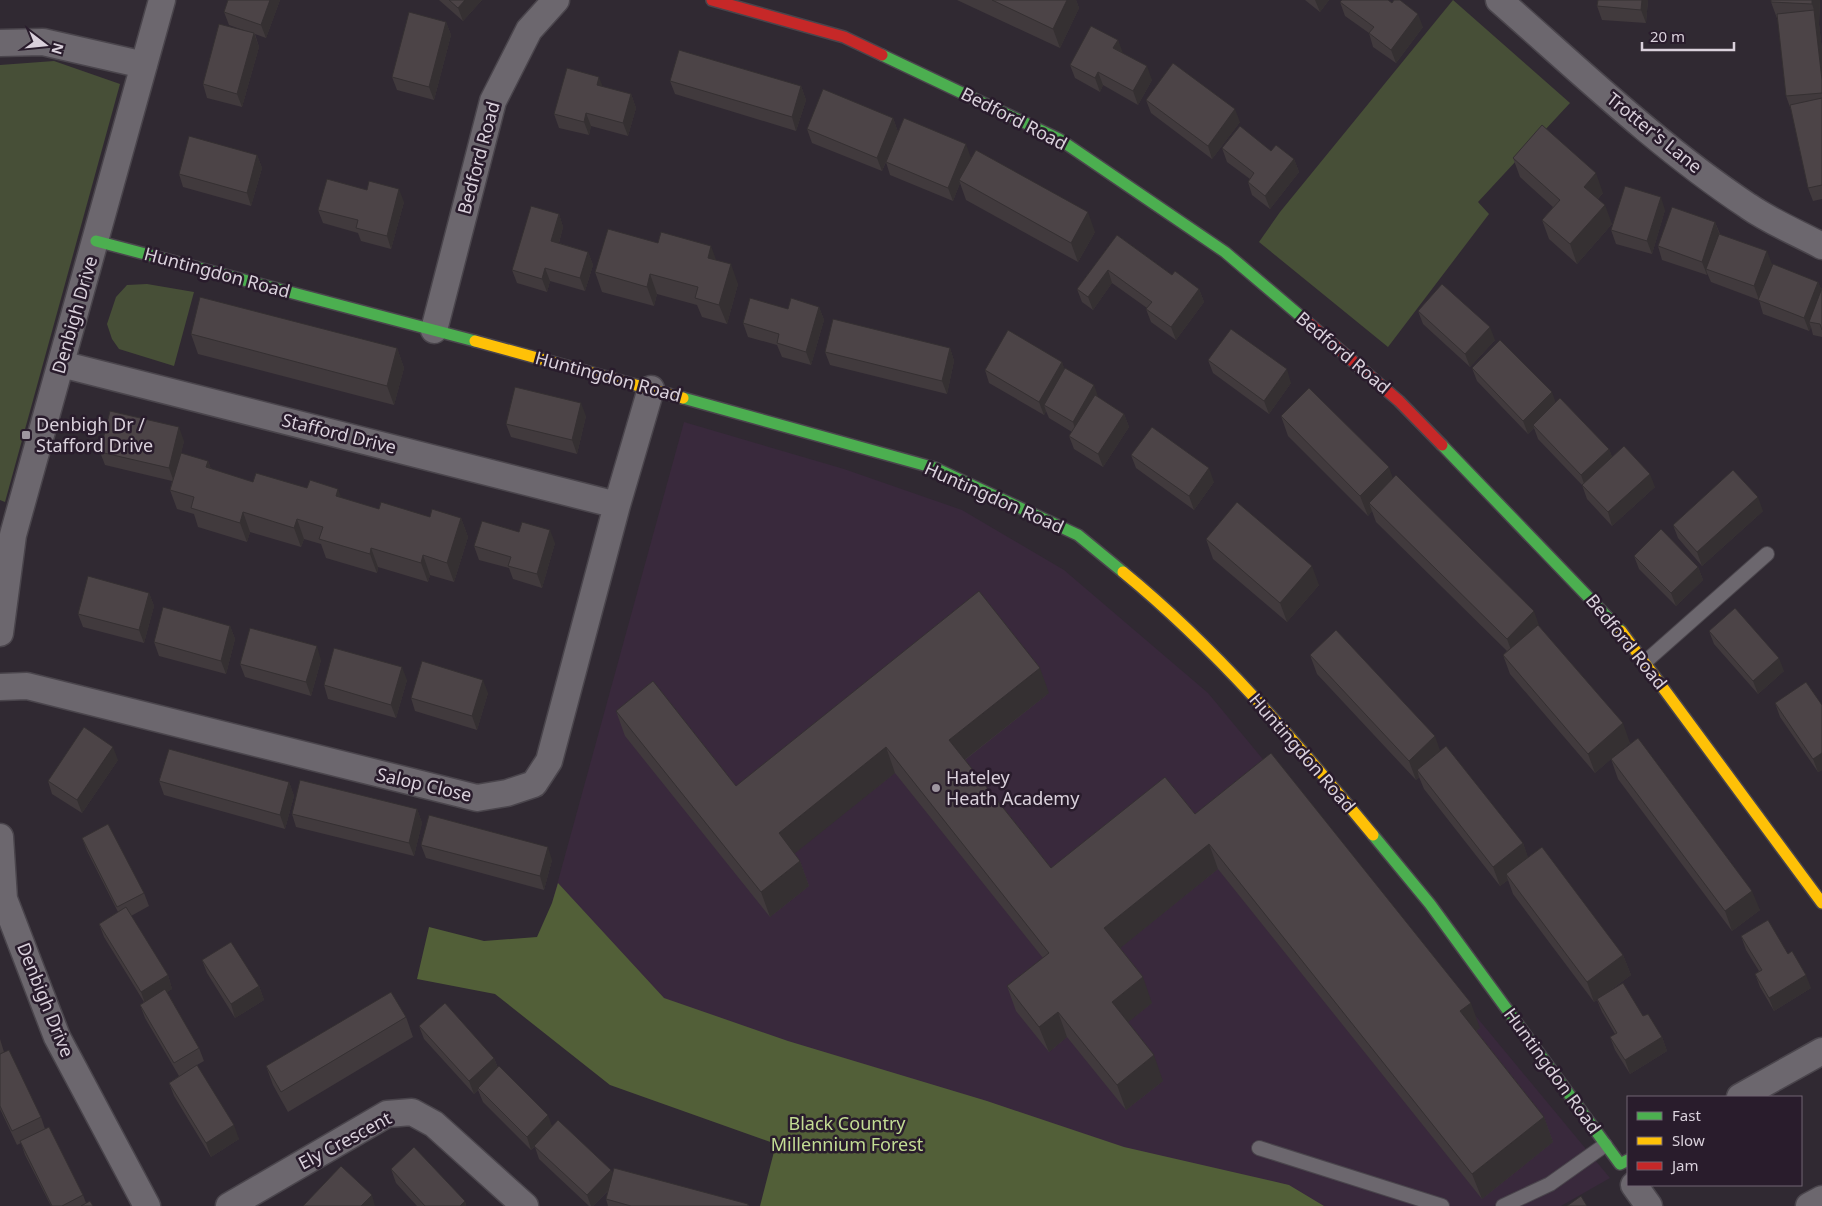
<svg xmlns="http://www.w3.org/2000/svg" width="1822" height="1206" font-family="'Noto Sans',sans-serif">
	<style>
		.built { fill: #39293c }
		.green { fill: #474f37 }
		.forest { fill: #525f38 }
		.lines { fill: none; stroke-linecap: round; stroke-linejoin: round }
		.lane-casing { stroke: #4a454c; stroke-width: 16 }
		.street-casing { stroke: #4a454c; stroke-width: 29 }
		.fast-casing { stroke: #4a454c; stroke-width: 14 }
		.slow-casing { stroke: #4a454c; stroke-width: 14 }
		.jam-casing { stroke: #4a454c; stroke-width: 14 }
		.lane { stroke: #6c676e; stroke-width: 14 }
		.street { stroke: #6c676e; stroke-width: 26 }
		.fast { stroke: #4caf50; stroke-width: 11 }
		.slow { stroke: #ffc107; stroke-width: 11 }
		.jam { stroke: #c62828; stroke-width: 11 }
		.wall { fill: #413a3d }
		.shaded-wall { fill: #353032 }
		.building { fill: #4c4447; stroke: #353032 }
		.poi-dot { fill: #9e96a0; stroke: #291c2c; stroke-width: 2 }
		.labels { text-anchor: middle; stroke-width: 5; stroke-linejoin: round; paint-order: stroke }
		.street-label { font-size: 18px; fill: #dad1dc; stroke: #291c2c }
		.poi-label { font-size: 18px; fill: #dad1dc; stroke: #291c2c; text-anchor: start }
		.park-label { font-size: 18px; fill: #c3dd94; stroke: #291c2c }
	</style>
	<rect width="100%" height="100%" fill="#302932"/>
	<!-- built -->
	<path class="built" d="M684,422L844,469L962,510L1064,570L1208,693L1610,1178L1561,1206H1300L781,1127L552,903Z"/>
	<!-- green -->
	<path class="green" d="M1453,0L1570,103L1478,202L1489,214L1388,347L1259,242L1280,212Z
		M54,61L120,84L5,502L0,500V65Z
		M147,284L194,292L174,366L119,349L112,339L107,324L116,297L127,285Z"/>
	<!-- forest -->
	<path class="forest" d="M558,883L664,998L788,1041L987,1101L1124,1147L1289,1185L1324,1206H760L776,1144L610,1085L495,994L417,979L429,927L484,941L537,937L552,903Z"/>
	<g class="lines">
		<defs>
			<path id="lane" d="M1645,662L1767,554
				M1259,1148L1442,1206
				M1503,1206L1550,1184L1605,1145"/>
			<path id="street" d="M1499,0C1580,71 1659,147 1748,206C1771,222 1798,233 1822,246
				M0,43L43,42L144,65
				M434,330L493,101L529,30L556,0
				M61,364L617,505
				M0,633L13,535L162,0
				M0,687L27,686L477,798L507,793L534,784L549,761L617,505L651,389
				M0,837L4,899L57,1037L147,1206
				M1740,1097L1822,1051
				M1634,1185L1649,1206
				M229,1206L387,1114L412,1112L434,1124L525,1206
				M1809,1206L1822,1199"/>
			<path id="fast" d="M882,55L1059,139L1225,252L1305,320
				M96,241L475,341
				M683,398L935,468L1078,535L1123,572
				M1442,445L1621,631
				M1373,835L1430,904L1620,1164L1628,1160"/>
			<path id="slow" d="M475,341L683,398
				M1123,572C1217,649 1296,742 1373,835
				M1621,631L1822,903"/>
			<path id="jam" d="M712,0L844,37L882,55
				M1305,320L1399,401L1442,445"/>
		</defs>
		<!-- lane casing -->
		<use href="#lane" class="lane-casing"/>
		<!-- street casing -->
		<use href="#street" class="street-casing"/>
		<!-- fast casing -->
		<use href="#fast" class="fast-casing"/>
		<!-- slow casing -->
		<use href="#slow" class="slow-casing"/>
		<!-- jam casing -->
		<use href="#jam" class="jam-casing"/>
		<!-- lane -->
		<use href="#lane" class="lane"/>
		<!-- street -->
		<use href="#street" class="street"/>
		<!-- fast -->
		<use href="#fast" class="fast"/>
		<!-- slow -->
		<use href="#slow" class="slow"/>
		<!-- jam -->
		<use href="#jam" class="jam"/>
	</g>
	<!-- wall -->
	<path class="wall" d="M228,0H280L266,38L255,34L259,47L242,107L207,98L203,84L246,31L229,25L224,12Z
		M439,0H482L463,21Z
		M957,0H1076L1079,8L1060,48Z
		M1305,0H1329L1320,12Z
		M1598,0H1648L1646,23L1602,20L1597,6Z
		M1771,0H1820L1819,24L1822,50V199L1813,201L1808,188L1791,110L1786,96L1778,21L1771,2Z
		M1340,2L1392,3L1423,27L1396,63L1373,47L1369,33L1345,16Z
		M446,22L451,35L434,100L397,90L392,77Z
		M1118,40L1122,53L1152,80L1138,105L1103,85L1100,92L1075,78L1070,65Z
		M670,81L801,86L806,100L796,131L675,94Z
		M631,94L636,108L628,136L591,126L589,135L559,128L554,114Z
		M1146,100L1240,122L1212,159L1151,113Z
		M893,118L898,132L971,158L968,164L1095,232L1078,262L966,200L960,183L953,201L890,175L886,162L882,171L812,143L807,129Z
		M1222,148L1271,151L1294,159L1299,172L1270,209L1252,195L1248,182L1250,179L1227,162Z
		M257,155L262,168L251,206L183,187L179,174Z
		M1513,158L1603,193L1598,199L1612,224L1577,264L1549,239L1542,220L1553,207L1520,177Z
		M404,202L391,249L361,241L358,233L323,223L318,210Z
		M1665,210L1652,254L1616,244L1611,230Z
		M559,214L563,227L559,243L588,252L593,265L585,291L550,281L547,292L517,283L512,270Z
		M1715,222L1720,234L1772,264L1759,299L1818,282L1821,289L1822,288V337L1813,335L1811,327L1809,331L1763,314L1759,300L1711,282L1707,273V275L1662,260L1658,246Z
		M1117,235L1172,275L1199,289L1204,302L1176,340L1151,322L1146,309L1147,308L1112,283L1093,310L1082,302L1077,289Z
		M716,260L738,284L727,324L702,317L697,305L657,294L654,306L602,292L595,272Z
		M819,307L824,320L811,365L782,357L777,345L748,337L743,323L788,309Z
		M1418,311L1495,340L1470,367L1423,324Z
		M191,334L397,348L404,368L394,405L198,354Z
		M950,348L954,361L947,394L830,365L825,352Z
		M1208,360L1291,383L1269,414L1213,373Z
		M1062,362L1064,369L1099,398L1124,414L1129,427L1103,467L1074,449L1069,436L1072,432L1049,418L1046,411L1044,415L989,383L985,370Z
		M1472,368L1556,403L1609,449L1612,457L1655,487L1612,526L1587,499L1582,485L1538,439L1534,428L1528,434L1477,381Z
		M586,416L577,454L511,437L506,424Z
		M1281,416L1393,479L1540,627L1630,743L1614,756L1760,910L1732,931L1618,779L1611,759L1595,773L1510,674L1503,655L1507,651L1376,522L1372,511L1368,516L1288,436Z
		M184,441L180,457L208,461L211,469L253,482L341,498L379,509L430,517L461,518L468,537L454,582L430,575L428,582L378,567L377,573L326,558L321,544L304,539L301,547L250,532L247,542L198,527L194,514L177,509L170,490L172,481L105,465L100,452Z
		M1131,455L1214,482L1194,510L1136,468Z
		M1763,511L1702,566L1678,538L1673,525Z
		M1206,539L1319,585L1287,622L1213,559Z
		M555,543L542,588L513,579L509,568L479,560L474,546Z
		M1634,556L1698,567L1703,580L1676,606L1639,569Z
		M149,593L154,606L144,643L83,627L78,614Z
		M230,626L235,639L226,674L159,656L154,642Z
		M1709,631L1784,671L1758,694L1714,644Z
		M1310,655L1441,751L1523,843L1528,858L1623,955L1631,975L1604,995L1643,1016L1662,1037L1667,1051L1630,1074L1615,1050L1610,1037L1615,1034L1602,1012L1597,1000L1594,1002L1513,894L1508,880L1500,886L1424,789L1419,777L1416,780L1317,674Z
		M321,660L311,696L245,677L240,664Z
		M407,680L396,718L328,699L324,685Z
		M488,693L477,730L415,711L411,698Z
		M1049,693L965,760L1051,868L1195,814L1480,1028L1476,1031L1544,1117L1553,1142L1482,1199L1218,869L1120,948L1152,1003L1128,1022L1163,1081L1126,1110L1067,1037L1049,1052L1016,1011L1007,986L1043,958L895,773L794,853L800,861L809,886L770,917L625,736L616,711L736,786Z
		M1775,703L1822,705V770L1818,772L1780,717Z
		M118,760L82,813L52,794L48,781Z
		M159,781L289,782L294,796L285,829L164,795Z
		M417,809L422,823L414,856L296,827L292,814Z
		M82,838L144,893L149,906L131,916L168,975L172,989L167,992L199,1048L204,1061L197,1065L239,1139L211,1157L174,1096L169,1083L179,1076L145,1018L140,1005L144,1002L104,937L99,924L118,912L87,851Z
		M421,845L552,860L544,890L426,858Z
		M1741,936L1788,954L1811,988L1774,1011L1760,987L1755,974L1759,971L1746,950Z
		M202,960L259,986L264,1000L235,1018L207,973Z
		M406,1017L413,1037L288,1112L273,1085L266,1066Z
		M419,1026L494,1058L498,1068L552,1126L611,1170L612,1174L748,1204L749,1206H608L606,1199L608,1191L593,1206H589L539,1159L535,1147L531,1150L483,1102L478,1090L474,1094L424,1039Z
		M0,1039L4,1052L41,1117L45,1129L83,1195L86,1203L93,1206H51L25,1155L21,1143L17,1145L0,1109Z
		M391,1169L465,1201L466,1206H417L396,1183Z"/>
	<!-- shaded-wall -->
	<path class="shaded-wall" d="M270,0H280L266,38L261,25Z
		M465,0H482L463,21L458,8Z
		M1067,0H1076L1079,8L1060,48L1053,29Z
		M1315,0H1329L1320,12Z
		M1642,0H1648L1646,23L1641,10Z
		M1812,0H1820L1819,24L1822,50V80L1814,10L1812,4Z
		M1418,14L1423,27L1396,63L1391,50Z
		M446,22L451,35L434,100L429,87Z
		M254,33L259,47L242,107L237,94Z
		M1118,40L1123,53L1113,48Z
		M1147,66L1152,80L1138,105L1133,91Z
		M1098,72L1103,85L1100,92L1095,78Z
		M599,77L604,90L597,85Z
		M801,86L806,100L796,131L792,117Z
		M631,94L636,108L628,136L623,123Z
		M1235,109L1240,122L1212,159L1208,146Z
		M586,113L591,126L589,135L584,122Z
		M893,118L898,132L882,171L877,158Z
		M966,144L971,158L961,181L959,180L960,183L953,201L948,188Z
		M257,155L262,168L251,206L247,193Z
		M1294,159L1299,172L1270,209L1265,196Z
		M1596,173L1603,193L1591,206L1584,187Z
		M399,189L404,202L391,249L387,236Z
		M1661,197L1665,210L1652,254L1647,241Z
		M1605,205L1612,224L1577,264L1570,244Z
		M1088,212L1095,232L1078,262L1071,243Z
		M559,214L563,227L556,254L551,241Z
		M1715,222L1720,236L1706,269L1707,273V275L1702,262Z
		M711,246L718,265L708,258Z
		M1767,251L1772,264L1759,300L1754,286Z
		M588,252L593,265L585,291L580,278Z
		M731,264L738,284L727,324L719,305Z
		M545,268L550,281L547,292L542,279Z
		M1108,270L1112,283L1093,310L1088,297Z
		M650,274L657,294L654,306L647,287Z
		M1818,282L1822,291L1809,322L1811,327L1809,331L1804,318Z
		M1199,289L1204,302L1176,340L1171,327Z
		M819,307L824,320L811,365L806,352Z
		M1490,327L1495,340L1470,367L1465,354Z
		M397,348L404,368L394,405L387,386Z
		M950,348L954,361L947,394L942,381Z
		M1062,362L1067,376L1044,405L1046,411L1044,415L1039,402Z
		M1287,369L1291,383L1269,414L1264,401Z
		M1094,385L1099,399L1077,435L1073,422Z
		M1552,392L1557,406L1533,425L1534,428L1528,434L1523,421Z
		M581,403L586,416L577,454L572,440Z
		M1124,414L1129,427L1103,467L1098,454Z
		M179,427L184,441L174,482L169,468Z
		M1609,449L1614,462L1586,489L1581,475Z
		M208,461L215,481L206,467Z
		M1389,467L1396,487L1369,503L1372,511L1368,516L1360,496Z
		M1209,468L1214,482L1194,510L1189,496Z
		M1650,474L1655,487L1612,526L1608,512Z
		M338,489L345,508L336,496Z
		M1758,497L1763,511L1702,566L1697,552Z
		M243,512L250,532L247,542L240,523Z
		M461,518L468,537L454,582L447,563Z
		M297,519L304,539L301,547L294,528Z
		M550,530L555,543L542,588L537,574Z
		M371,548L378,567L377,573L370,554Z
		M423,555L430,575L428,582L421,563Z
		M1312,566L1319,585L1287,622L1280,603Z
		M1698,567L1703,580L1676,606L1671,593Z
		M149,593L154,606L144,643L139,630Z
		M1534,611L1541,631L1514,658L1507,639Z
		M230,626L235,639L226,674L221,661Z
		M317,646L321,660L311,696L306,682Z
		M1779,658L1784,671L1758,694L1753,681Z
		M402,667L407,680L396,718L391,705Z
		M1040,668L1049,693L958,765L949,740Z
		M483,680L488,693L477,730L472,716Z
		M1623,723L1630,743L1595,773L1588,754Z
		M1435,736L1442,756L1417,770L1419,777L1416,780L1409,761Z
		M113,747L118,760L82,813L77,800Z
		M886,747L895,773L788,859L779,833Z
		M1822,753V770L1818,772L1813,759Z
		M289,782L294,796L285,829L280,815Z
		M417,809L422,823L414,856L409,843Z
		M1523,843L1530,863L1506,874L1508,880L1500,886L1493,867Z
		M1209,844L1218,869L1113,954L1104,928Z
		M548,847L552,860L544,890L540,876Z
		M800,861L809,886L770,917L761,892Z
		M1752,891L1760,910L1732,931L1725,911Z
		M1623,955L1631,975L1594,1002L1587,982Z
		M168,975L172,989L146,1006L141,992Z
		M1806,975L1811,988L1774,1011L1769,998Z
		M1143,977L1152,1003L1121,1028L1112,1002Z
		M259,986L264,1000L235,1018L231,1004Z
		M1471,1003L1480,1028L1469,1036L1460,1011Z
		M1058,1012L1067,1037L1049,1052L1039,1027Z
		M1662,1037L1667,1051L1630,1074L1625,1060Z
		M1154,1055L1163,1081L1126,1110L1117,1085Z
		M494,1058L499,1071L478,1088V1090L474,1094L469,1081Z
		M548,1115L553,1129L531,1150L527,1137Z
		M1544,1117L1553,1142L1482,1199L1472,1174Z
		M234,1125L239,1139L211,1157L206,1143Z
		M611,1170L615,1183L593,1206H591L587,1195Z
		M372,1195L375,1206H361Z
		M465,1201L466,1206H460Z"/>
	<!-- building -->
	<path class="building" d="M228,0H270L261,25L224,12Z
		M449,0H465L458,8Z
		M992,0H1067L1053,29Z
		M1342,0H1388L1392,3L1394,0H1400L1418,14L1391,50L1369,33L1374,27L1340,2Z
		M1598,0H1642L1641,10L1597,6Z
		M1771,0H1812V4L1771,2Z
		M1814,10L1822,80V93L1786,96L1777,14Z
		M409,12L446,22L429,87L392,77Z
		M219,24L254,33L237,94L203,84Z
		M1091,26L1118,40L1113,48L1147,66L1133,91L1098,72L1095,78L1070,65Z
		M679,50L801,86L792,117L670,81Z
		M1173,63L1235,109L1208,146L1146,100Z
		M567,68L599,77L597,85L631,94L623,123L586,113L584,122L554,114Z
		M823,89L893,118L877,158L807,129Z
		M1822,98V185L1808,188L1790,105Z
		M904,118L966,144L948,188L886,162Z
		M1542,125L1596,173L1584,187L1605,205L1570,244L1542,220L1560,200L1513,158Z
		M1240,126L1271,151L1276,145L1294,159L1265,196L1248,182L1254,173L1222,148Z
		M189,136L257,155L247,193L179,174Z
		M976,150L1088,212L1071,243L959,180Z
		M327,179L367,190L369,181L399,189L387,236L356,228L358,220L318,210Z
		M1625,186L1661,197L1647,241L1611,230Z
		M531,206L559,214L551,241L588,252L580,278L545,268L542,279L512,270Z
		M1672,207L1715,222L1702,262L1658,246Z
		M608,229L658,243L661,232L711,246L708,258L731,264L719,305L695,298L698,287L650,274L647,287L595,272Z
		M1719,234L1767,251L1754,286L1706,269Z
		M1117,235L1172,275L1175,271L1199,289L1171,327L1146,309L1152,302L1108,270L1088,297L1077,289Z
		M1773,264L1818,282L1804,318L1758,300Z
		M1442,284L1490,327L1465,354L1418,311Z
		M1822,288V330L1820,324L1809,322Z
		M200,297L397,348L387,386L191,334Z
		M750,298L788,309L791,298L819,307L806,352L777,343L779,334L743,323Z
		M833,319L950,348L942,381L825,352Z
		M1231,329L1287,369L1264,401L1208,360Z
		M1008,330L1062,362L1039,402L985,370Z
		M1500,340L1552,392L1523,421L1472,368Z
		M1065,368L1094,385L1073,422L1044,405Z
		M515,387L581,403L572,440L506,424Z
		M1309,388L1389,467L1360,496L1281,416Z
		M1095,395L1124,414L1098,454L1069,436Z
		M1560,398L1609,449L1581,475L1533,425Z
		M110,411L179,427L169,468L100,452Z
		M1152,427L1209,468L1189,496L1131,455Z
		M1624,446L1650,474L1608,512L1582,485Z
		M181,453L208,461L206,467L253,482L256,473L307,488L310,480L338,489L336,496L379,509L381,502L430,517L432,509L461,518L447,563L423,555L421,563L371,548L370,554L319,539L323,527L297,519L294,528L243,512L240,523L191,508L194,497L170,490Z
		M1733,470L1758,497L1697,552L1673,525Z
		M1396,475L1534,611L1507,639L1369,503Z
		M1237,502L1312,566L1280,603L1206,539Z
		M482,521L519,532L522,522L550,530L537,574L508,566L511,557L474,546Z
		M1661,529L1698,567L1671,593L1634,556Z
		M88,576L149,593L139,630L78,614Z
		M979,591L1040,668L949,740L1051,868L1165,777L1195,814L1271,753L1471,1003L1460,1011L1544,1117L1472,1174L1209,844L1104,928L1143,977L1112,1002L1154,1055L1117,1085L1058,1012L1039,1027L1007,986L1049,953L886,747L779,833L800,861L761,892L616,711L653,681L736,786Z
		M163,607L230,626L221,661L154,642Z
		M1735,608L1779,658L1753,681L1709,631Z
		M1538,625L1623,723L1588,754L1503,655Z
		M250,628L317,646L306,682L240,664Z
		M1336,630L1435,736L1409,761L1310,655Z
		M334,648L402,667L391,705L324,685Z
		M422,661L483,680L472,716L411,698Z
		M1806,682L1822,705V753L1813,759L1775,703Z
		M84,727L113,747L77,800L48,781Z
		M1638,738L1752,891L1725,911L1611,759Z
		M1446,746L1523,843L1493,867L1417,770Z
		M169,749L289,782L280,815L159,781Z
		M300,780L417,809L409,843L292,814Z
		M429,815L548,847L540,876L421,845Z
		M108,824L144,893L117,907L82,838Z
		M1542,847L1623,955L1587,982L1506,874Z
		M126,907L168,975L141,992L99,924Z
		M1768,920L1788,954L1792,951L1806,975L1769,998L1755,974L1762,970L1741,936Z
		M231,942L259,986L231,1004L202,960Z
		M1623,983L1643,1016L1648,1014L1662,1037L1625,1060L1610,1037L1617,1033L1597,999Z
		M165,989L199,1048L174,1063L140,1005Z
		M391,992L406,1017L281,1092L266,1066Z
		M445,1003L494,1058L469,1081L419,1026Z
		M9,1050L41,1117L12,1131L0,1106V1054Z
		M197,1065L234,1125L206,1143L169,1083Z
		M499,1066L548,1115L527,1137L478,1088Z
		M558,1120L611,1170L587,1195L534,1146Z
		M49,1127L83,1195L62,1206H52L20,1141Z
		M414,1147L465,1201L460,1206H425L391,1169Z
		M341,1166L372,1195L361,1206H303Z
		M614,1168L748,1204V1206H631L606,1199Z
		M1581,1196L1587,1206H1567Z
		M90,1201L93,1206H81Z"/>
	<!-- markers -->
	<g class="poi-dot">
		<rect x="21" y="430" width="10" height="10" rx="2.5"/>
		<circle cx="936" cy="788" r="5"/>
	</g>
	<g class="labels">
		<!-- street labels -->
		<g class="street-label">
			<text transform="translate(1014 119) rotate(27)" y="6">Bedford Road</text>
			<text transform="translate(1654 133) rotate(39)" y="6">Trotter's Lane</text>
			<text transform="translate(479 158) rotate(-75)" y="6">Bedford Road</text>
			<text transform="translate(217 273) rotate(15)" y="6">Huntingdon Road</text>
			<text transform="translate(75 315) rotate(-74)" y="6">Denbigh Drive</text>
			<text transform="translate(1343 353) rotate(40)" y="6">Bedford Road</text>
			<text transform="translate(608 377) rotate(15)" y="6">Huntingdon Road</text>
			<text transform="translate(339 434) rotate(14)" y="6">Stafford Drive</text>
			<text transform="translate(994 498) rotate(24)" y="6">Huntingdon Road</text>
			<text transform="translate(1626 642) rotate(51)" y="6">Bedford Road</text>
			<text transform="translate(1302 753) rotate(49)" y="6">Huntingdon Road</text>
			<text transform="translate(424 785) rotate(13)" y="6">Salop Close</text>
			<text transform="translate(45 1000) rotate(68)" y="6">Denbigh Drive</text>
			<text transform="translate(1552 1071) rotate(54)" y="6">Huntingdon Road</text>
			<text transform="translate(345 1141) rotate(-28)" y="6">Ely Crescent</text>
		</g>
		<!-- poi labels -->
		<g class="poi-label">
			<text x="36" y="431">Denbigh Dr /<tspan x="36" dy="21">Stafford Drive</tspan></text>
			<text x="946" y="784">Hateley<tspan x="946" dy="21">Heath Academy</tspan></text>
		</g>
		<!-- park labels -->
		<g class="park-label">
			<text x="847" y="1130">Black Country<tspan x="847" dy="21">Millennium Forest</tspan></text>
		</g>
	</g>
	<!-- legend -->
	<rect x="1627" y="1096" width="175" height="90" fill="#291c2c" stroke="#706472"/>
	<rect x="1637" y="1112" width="25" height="8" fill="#4caf50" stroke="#706472"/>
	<text x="1672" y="1121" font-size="15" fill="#dad1dc">Fast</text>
	<rect x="1637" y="1137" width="25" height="8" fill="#ffc107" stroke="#706472"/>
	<text x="1672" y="1146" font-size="15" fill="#dad1dc">Slow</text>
	<rect x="1637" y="1162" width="25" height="8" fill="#c62828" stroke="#706472"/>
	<text x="1672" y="1171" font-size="15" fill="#dad1dc">Jam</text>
	<!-- north arrow -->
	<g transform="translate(45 45) rotate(106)" stroke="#291c2c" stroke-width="4" paint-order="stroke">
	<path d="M0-4L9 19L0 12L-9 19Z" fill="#dad1dc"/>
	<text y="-8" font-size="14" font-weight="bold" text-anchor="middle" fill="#dad1dc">N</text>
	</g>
	<!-- scale -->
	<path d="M1642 42v8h92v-8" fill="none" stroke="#dad1dc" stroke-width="2.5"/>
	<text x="1650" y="42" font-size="15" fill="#dad1dc" stroke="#291c2c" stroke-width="4" paint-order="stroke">20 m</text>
</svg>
